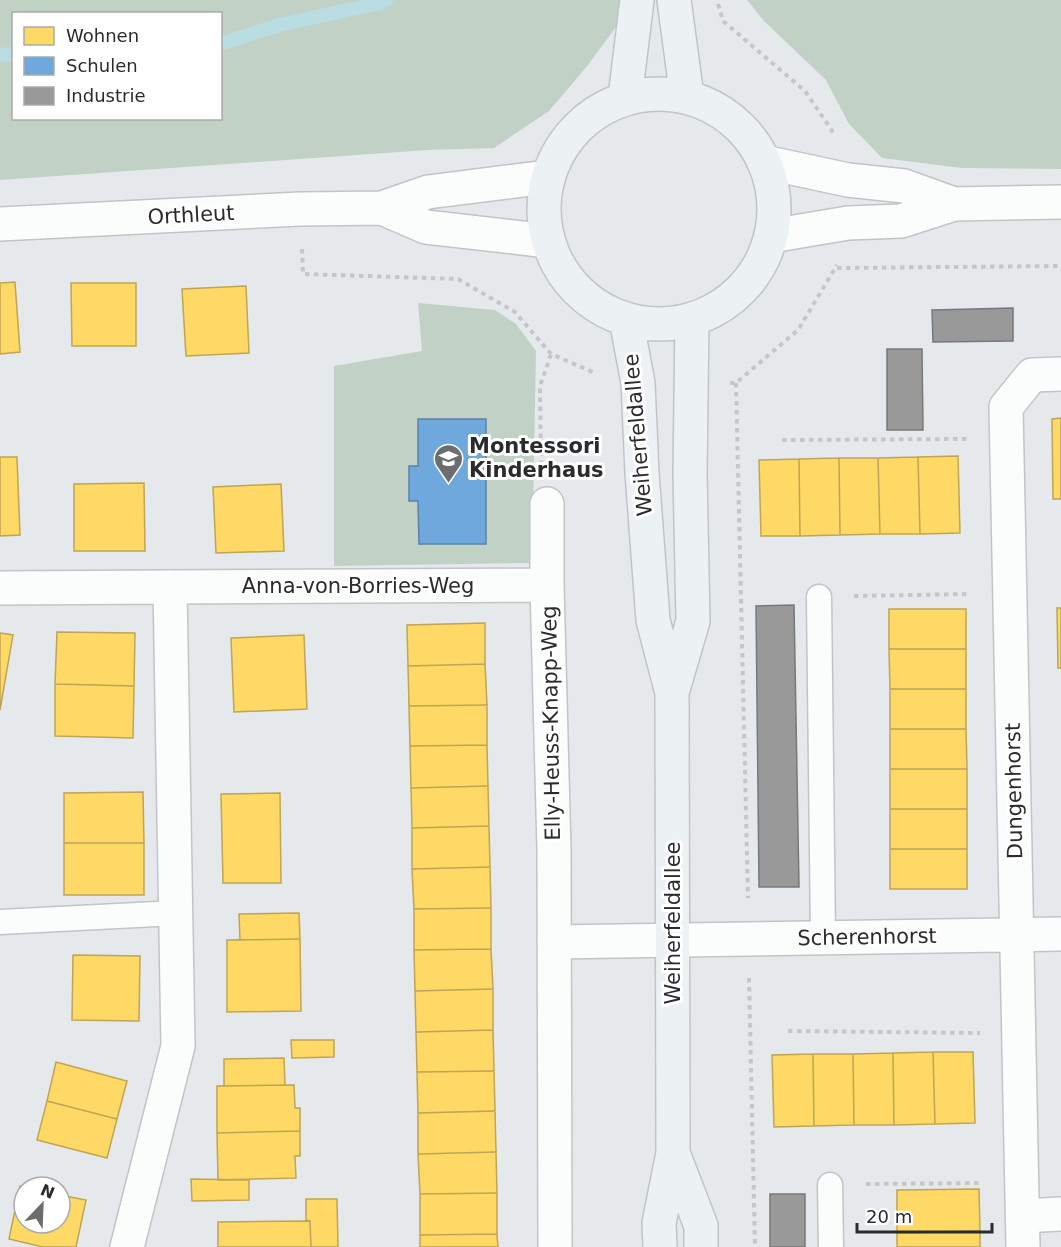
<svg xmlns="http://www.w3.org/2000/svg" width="1061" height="1247" font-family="'DejaVu Sans',sans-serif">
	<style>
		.green { fill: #c1d1c5; fill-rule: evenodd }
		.homes { fill: #ffd966; stroke: #bfa555; stroke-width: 1.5 }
		.schools { fill: #6fa8dc; stroke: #5a82a8; stroke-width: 1.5 }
		.industry { fill: #999; stroke: #777879; stroke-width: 1.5 }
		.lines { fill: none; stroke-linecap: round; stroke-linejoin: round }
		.stream { stroke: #b9dde2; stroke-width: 14 }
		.service-casing { stroke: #c2c4c7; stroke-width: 27 }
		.minor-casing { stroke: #c2c4c7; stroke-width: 36 }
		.tertiary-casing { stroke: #c2c4c7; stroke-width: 36 }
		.secondary-casing { stroke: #c2c4c7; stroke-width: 36 }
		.path { stroke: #c5c6c8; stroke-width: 4; stroke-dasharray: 4.5 4.5; stroke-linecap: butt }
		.service { stroke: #fbfcfc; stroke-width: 24 }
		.minor { stroke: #fbfcfc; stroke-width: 33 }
		.tertiary { stroke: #fbfcfc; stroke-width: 33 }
		.secondary { stroke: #ecf1f3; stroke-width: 33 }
		.labels { text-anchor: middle; stroke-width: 6; stroke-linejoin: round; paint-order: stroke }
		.street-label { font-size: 21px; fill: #292b2d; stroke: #fff }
		.poi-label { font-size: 21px; font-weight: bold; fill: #292b2d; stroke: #fff; text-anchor: start }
	</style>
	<rect width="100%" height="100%" fill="#e6e9ec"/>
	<!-- green -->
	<path class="green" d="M0,0H624V16L588,65L549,111L494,148L428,150L0,180ZM14,14H220V118H14Z
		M747,0H1061V169L962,168L882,158L849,124L826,80L764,21Z
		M418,303L495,310L516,324L536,351L532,563L334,566V366L422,351Z"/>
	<!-- homes -->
	<path class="homes" d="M15,282L20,352L0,354V283Z
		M71,283H136V346H72Z
		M246,286L249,353L186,356L182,289Z
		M1061,418V499H1053L1052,419Z
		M958,456L960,533L920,534L918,457Z
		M0,457H17L20,535L0,536Z
		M918,457L920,534H880L878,458Z
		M839,458H878L880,534L840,535Z
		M839,458L840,535L800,536L799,459Z
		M799,459L800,536H761L759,460Z
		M144,483L145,551H74V484Z
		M281,484L284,551L216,553L213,487Z
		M1057,608H1061V668H1058Z
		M889,609H966V649H889Z
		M485,623V664L408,666L407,625Z
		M57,632L135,633L134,686L55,684Z
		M0,633L13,635L0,710Z
		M304,635L307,709L234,712L231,638Z
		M889,649H966V689H890Z
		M485,664L487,705L409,706L408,666Z
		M55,684L134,686L133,738L55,736Z
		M890,689H966V729H890Z
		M487,705V745L410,746L409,706Z
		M890,729H966L967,769H890Z
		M487,745L488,786L411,788L410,746Z
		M890,769H967V809H890Z
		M488,786L489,826L412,828L411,788Z
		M143,792L144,843H64V793Z
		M280,793L281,883H223L221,794Z
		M890,809H967V849H890Z
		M489,826L490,867L412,869V828Z
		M64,843H144V895H64Z
		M890,849H967V889H890Z
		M490,867L491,908L414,909L412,869Z
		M491,908V949L414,950V909Z
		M299,913L300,939L240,940L239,914Z
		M300,939L301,1011L227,1012V940Z
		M491,949L493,989L415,991L414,950Z
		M73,955L140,956L139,1021L72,1020Z
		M493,989V1030L416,1032L415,991Z
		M493,1030L494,1071L417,1072L416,1032Z
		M291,1040H334V1057L292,1058Z
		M933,1052H973L975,1123L935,1124Z
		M933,1052L935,1124L894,1125L893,1053Z
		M893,1053L894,1125H854L853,1054Z
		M813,1054H853L854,1125L814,1126Z
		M813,1054L814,1126L774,1127L772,1055Z
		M284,1058L285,1085L224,1086V1059Z
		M56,1062L127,1081L117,1119L47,1101Z
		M494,1071L495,1111L418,1113L417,1072Z
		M294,1085L295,1108H300V1131L217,1133V1086Z
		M47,1101L117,1119L107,1158L37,1140Z
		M495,1111L496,1152L418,1154V1113Z
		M300,1131V1156H295L296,1178L218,1180L217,1133Z
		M496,1152L497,1193L420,1194L418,1154Z
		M191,1179L249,1180V1200L192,1201Z
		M20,1186L24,1187V1223H60V1195L86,1200L76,1247H43L9,1239Z
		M979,1189L980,1231L897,1233V1190Z
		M497,1193V1234L420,1235V1194Z
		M306,1199H337L338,1247H311L310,1221L306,1220Z
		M310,1221L311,1247H218V1222Z
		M980,1231V1247H897V1233Z
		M497,1234L498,1247H420V1235Z"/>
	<!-- schools -->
	<path class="schools" d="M418,419H486V544H419L418,501H409V466H418Z"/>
	<!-- industry -->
	<path class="industry" d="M1013,308V341L933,342L932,310Z
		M887,349H922L923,430H887Z
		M794,605L799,887H759L756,606Z
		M770,1194H805V1247H770Z"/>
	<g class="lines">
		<!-- stream -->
		<path class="stream" d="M220,44L279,25L381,3L386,0
			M0,55L14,54"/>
		<defs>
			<path id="service" d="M819,597L823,937
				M0,922L176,913
				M830,1185L831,1247"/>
			<path id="minor" d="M382,208L426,227L548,241
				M0,224L300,209L382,208L428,192L547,177
				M547,504V585L554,850L555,1247
				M0,588L547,585
				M554,942L1061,934
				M1023,1216L1061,1214
				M127,1247L178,1046L170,587
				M1023,1247L1006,407L1032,375L1061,374"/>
			<path id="tertiary" d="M764,162L848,180L904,186L954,204
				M771,236L848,223L901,221L954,204L1061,202"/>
			<path id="secondary" d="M674,0L687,97
				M544 209a115 115 0 1 1 230 0a115 115 0 1 1-230 0Z
				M625,98L637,0
				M626,319L638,383L642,473L653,620L672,693L673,1153L659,1223L660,1247
				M672,693L693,621L690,474L692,319
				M673,1153L701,1226V1247"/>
		</defs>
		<!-- service casing -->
		<use href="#service" class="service-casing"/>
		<!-- minor casing -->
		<use href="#minor" class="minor-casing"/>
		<!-- tertiary casing -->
		<use href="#tertiary" class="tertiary-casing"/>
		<!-- secondary casing -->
		<use href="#secondary" class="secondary-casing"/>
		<!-- path -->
		<path class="path" d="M718,4L723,21L805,91L835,135
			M302,249L303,274L458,279L515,312L551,354L595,373
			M837,268L1061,266
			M730,383H736L798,330L837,265
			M736,383L748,898
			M782,440L967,439
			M541,465L540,386L551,354
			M854,596L970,594
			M749,978L755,1247
			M788,1031L980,1033
			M866,1184L982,1183"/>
		<!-- service -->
		<use href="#service" class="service"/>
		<!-- minor -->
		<use href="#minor" class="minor"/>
		<!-- tertiary -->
		<use href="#tertiary" class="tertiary"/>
		<!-- secondary -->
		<use href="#secondary" class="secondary"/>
	</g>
	<!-- icons -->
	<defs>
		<symbol id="school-pin" viewBox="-11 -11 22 30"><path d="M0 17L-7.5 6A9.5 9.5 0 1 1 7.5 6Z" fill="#6b6e70" stroke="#fff"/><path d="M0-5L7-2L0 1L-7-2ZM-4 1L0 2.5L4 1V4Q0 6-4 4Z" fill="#fff"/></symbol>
	</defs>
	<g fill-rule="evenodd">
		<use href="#school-pin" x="432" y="442" width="33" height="45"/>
	</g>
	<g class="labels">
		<!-- street labels -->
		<g class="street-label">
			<text transform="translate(191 215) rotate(-3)" y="7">Orthleut</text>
			<text transform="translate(638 435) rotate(-95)" y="7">Weiherfeldallee</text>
			<text x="358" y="593">Anna-von-Borries-Weg</text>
			<text transform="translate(551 723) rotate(-91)" y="7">Elly-Heuss-Knapp-Weg</text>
			<text transform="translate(1014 791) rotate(-91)" y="7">Dungenhorst</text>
			<text transform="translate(673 923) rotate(-90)" y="7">Weiherfeldallee</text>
			<text transform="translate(867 937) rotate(-1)" y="7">Scherenhorst</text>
		</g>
		<!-- poi labels -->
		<g class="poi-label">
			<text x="469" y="453">Montessori<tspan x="469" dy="24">Kinderhaus</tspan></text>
		</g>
	</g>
	<!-- legend -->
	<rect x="12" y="12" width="210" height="108" fill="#ffffff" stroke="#a9aaab" stroke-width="1.5"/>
	<rect x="24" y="27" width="30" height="18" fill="#ffd966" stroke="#a9aaab" stroke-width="1.5"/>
	<text x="66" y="42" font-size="18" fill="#292b2d">Wohnen</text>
	<rect x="24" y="57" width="30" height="18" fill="#6fa8dc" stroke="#a9aaab" stroke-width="1.5"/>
	<text x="66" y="72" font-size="18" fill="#292b2d">Schulen</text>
	<rect x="24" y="87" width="30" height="18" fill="#999999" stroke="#a9aaab" stroke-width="1.5"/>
	<text x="66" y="102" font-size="18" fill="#292b2d">Industrie</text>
	<!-- north arrow -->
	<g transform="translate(42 1205) rotate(23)"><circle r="28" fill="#ffffff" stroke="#a9aaab" stroke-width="1.5"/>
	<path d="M0-4.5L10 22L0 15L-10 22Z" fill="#6b6e70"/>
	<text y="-9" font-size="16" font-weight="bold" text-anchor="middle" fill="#292b2d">N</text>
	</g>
	<!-- scale -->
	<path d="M857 1223v9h135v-9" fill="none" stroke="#292b2d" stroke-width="3"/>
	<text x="866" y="1223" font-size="18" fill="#292b2d" stroke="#ffffff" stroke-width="4.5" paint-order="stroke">20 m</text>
</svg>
